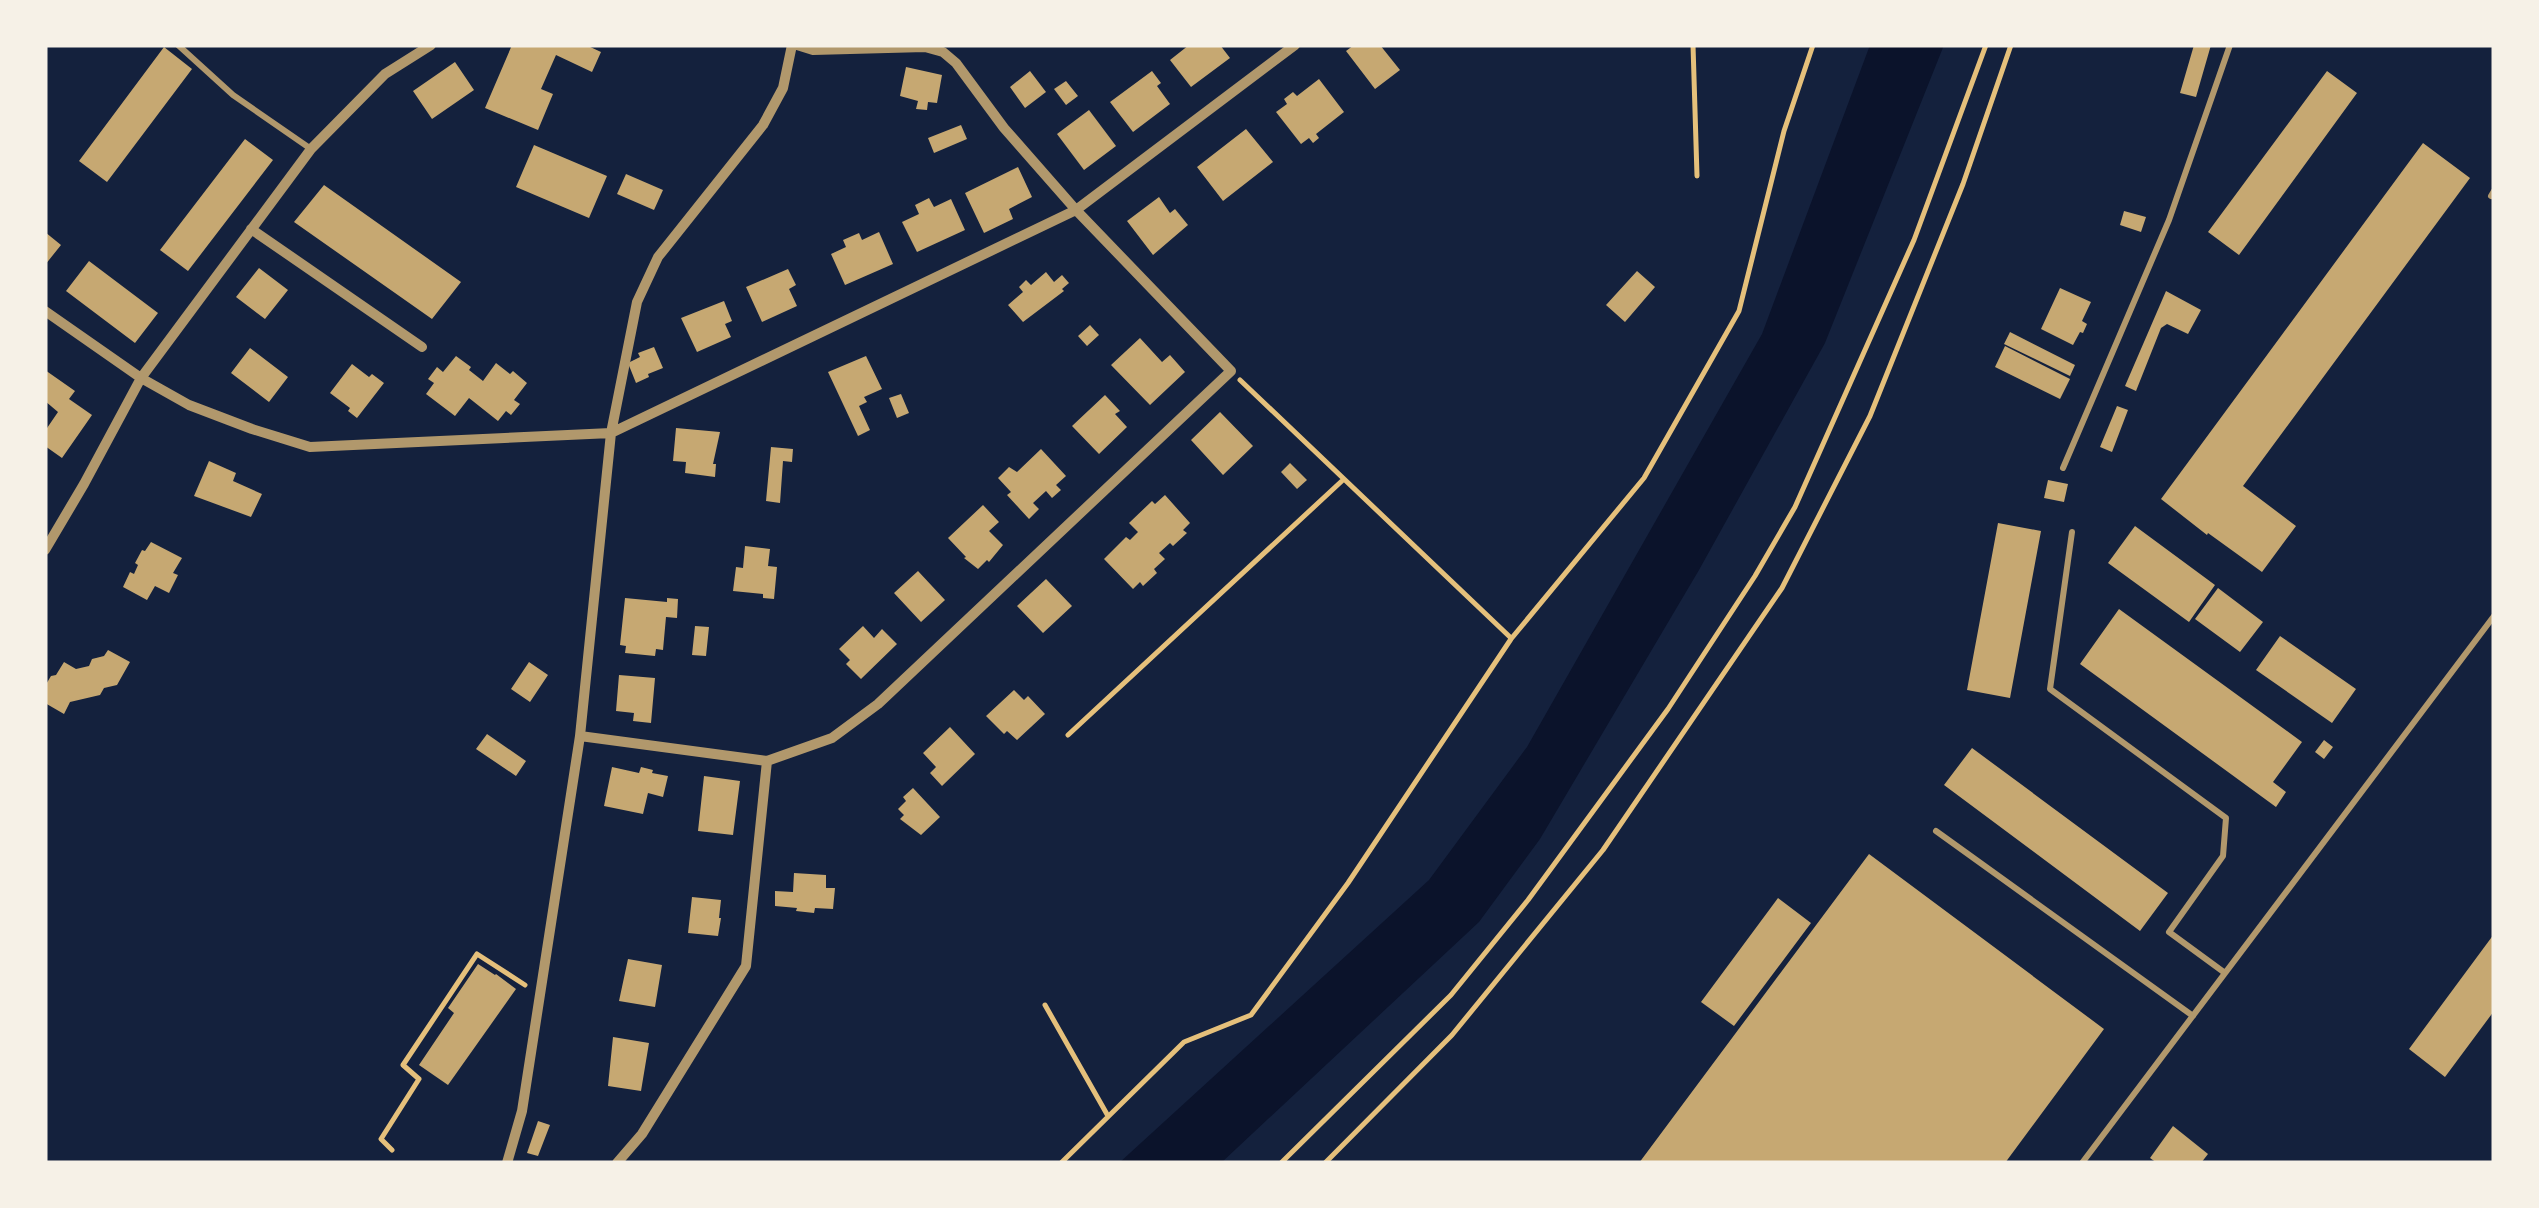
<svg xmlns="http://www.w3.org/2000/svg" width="2539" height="1208" font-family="Helvetica,sans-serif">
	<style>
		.water { fill: #0b132b }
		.building { fill: #c6a872 }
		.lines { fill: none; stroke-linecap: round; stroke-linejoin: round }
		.path { stroke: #e5c07b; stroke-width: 5 }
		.service { stroke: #b1986c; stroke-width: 6 }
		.minor { stroke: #b1986c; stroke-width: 10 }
	</style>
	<rect width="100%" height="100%" fill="#14213d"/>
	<!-- water -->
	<path class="water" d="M1870,45H1944L1825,343L1699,570L1540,839L1479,922L1221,1163H1119L1429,880L1527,747L1762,334Z"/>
	<!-- building -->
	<path class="building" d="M512,45H586L601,52L592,72L556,55L541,89L553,94L538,130L485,108Z
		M1189,45H1220L1230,58L1191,87L1170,60Z
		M1354,45H1380L1400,70L1375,89L1346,51Z
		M2194,45H2211L2196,97L2180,93Z
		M164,47L192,69L107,182L79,161Z
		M455,62L474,90L432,119L413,91Z
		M906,67L942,75L937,103L928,102L927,110L916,109L918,101L900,96Z
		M1030,71L1046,92L1025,108L1010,87Z
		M1152,71L1161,83L1157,86L1170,104L1133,132L1110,102Z
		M2327,71L2357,93L2239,255L2208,232Z
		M1319,79L1344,112L1316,134L1319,138L1313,143L1309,138L1301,144L1276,112L1287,104L1284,99L1293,92L1297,96Z
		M1066,81L1078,96L1066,105L1054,89Z
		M1089,110L1116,146L1084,170L1057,134Z
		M961,125L967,139L934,153L928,138Z
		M1246,129L1273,162L1223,201L1197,167Z
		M245,139L273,160L188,271L160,250Z
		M2423,143L2470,178L2243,486L2296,526L2262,572L2208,533L2207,535L2161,499Z
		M534,145L607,176L589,218L516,187Z
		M1018,167L1032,197L1009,209L1013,219L984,233L965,193Z
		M626,174L663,190L654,210L617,194Z
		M324,185L461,282L432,319L294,222Z
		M1159,197L1170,213L1175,209L1188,225L1153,255L1127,221Z
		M929,198L934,207L951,199L965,230L917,252L902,222L919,214L915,205Z
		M2124,211L2146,217L2141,232L2120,225Z
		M45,232L61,245L45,265Z
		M879,232L893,264L845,285L831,254L846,247L843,240L859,233L862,240Z
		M89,261L158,313L135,343L66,291Z
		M259,268L288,290L265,319L236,297Z
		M788,269L796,285L789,289L797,306L762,322L746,287Z
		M1637,271L1655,287L1625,322L1606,305Z
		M1046,272L1054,282L1062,275L1069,283L1062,289L1064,291L1023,322L1008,305L1023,292L1019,287L1026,280L1031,285Z
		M2060,288L2091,302L2082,321L2087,324L2083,333L2080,332L2073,345L2041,329Z
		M2166,291L2201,310L2188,334L2167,324L2161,328L2136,391L2125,386Z
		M724,301L732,321L725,324L731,337L697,352L681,318Z
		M1090,325L1099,335L1087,346L1078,336Z
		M2010,332L2075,365L2070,376L2004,344Z
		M1140,338L1162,362L1170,355L1185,372L1150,405L1111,365Z
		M2005,346L2070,379L2060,399L1995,367Z
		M654,347L663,368L648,374L649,377L636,383L628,363L640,357L638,353Z
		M250,348L288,377L269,402L231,373Z
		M456,356L471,367L469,370L483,381L496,363L510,374L513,371L527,383L514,400L520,404L511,415L506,411L498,421L469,398L455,416L426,394L434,383L428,379L437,367L443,372Z
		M866,356L882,389L864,397L867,402L859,406L870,430L858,436L828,372Z
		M352,364L369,377L372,374L384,383L357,418L348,411L350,408L330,393Z
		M45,370L75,391L69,399L92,415L62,458L45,446V431L58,412L45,401Z
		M901,394L909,413L897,418L889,398Z
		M1105,395L1120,411L1115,414L1127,427L1099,454L1072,426Z
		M2117,406L2128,410L2112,452L2100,447Z
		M1220,412L1253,446L1223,475L1191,440Z
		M676,428L720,432L713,464H716L715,477L685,473L686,462L673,461Z
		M771,447L793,449L792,462L783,461L780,503L766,501Z
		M1041,449L1066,476L1056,485L1061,490L1052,498L1046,491L1033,503L1039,509L1029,519L1007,495L1011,492L998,478L1009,467L1017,472Z
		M209,461L236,473L233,481L262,494L251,517L194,496Z
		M1290,463L1307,480L1297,489L1281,472Z
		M2048,480L2068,484L2064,502L2044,498Z
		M1165,495L1190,523L1183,530L1187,533L1173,546L1170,543L1159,553L1165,559L1154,569L1157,573L1143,586L1140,582L1133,589L1104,559L1126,537L1130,540L1138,532L1129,523L1152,501L1155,504Z
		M983,505L999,522L989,531L1003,545L989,562L987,560L978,569L964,558L966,557L948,538Z
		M1998,523L2041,531L2010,698L1967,690Z
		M2135,526L2215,585L2189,622L2108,563Z
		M151,542L182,558L173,573L178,575L169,593L155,586L147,600L123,587L130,572L134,574L138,565L135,563L142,550L145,551Z
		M745,546L770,549L768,566L777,567L774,599L763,598V594L733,591L736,567L743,568Z
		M918,571L945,600L921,622L894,593Z
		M1046,579L1072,606L1043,633L1017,606Z
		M2218,588L2263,622L2240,652L2195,619Z
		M625,598L667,602V598L678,599L677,618L666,617L663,650L656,649L655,656L625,653L626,646L620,645Z
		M2119,609L2302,742L2273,782L2286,792L2276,807L2080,664Z
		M695,626L709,627L706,656L692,655Z
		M863,626L874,638L882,629L897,644L861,679L846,664L850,660L839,649Z
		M2280,636L2356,689L2332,723L2256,670Z
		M108,650L130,662L117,685L104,688L100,695L70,702L64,714L45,703V686L51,676L56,675L64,662L76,669L89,666L92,659L104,656Z
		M529,662L548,675L530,702L511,689Z
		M619,675L655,678L651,723L633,721L634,713L616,711Z
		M1014,690L1024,700L1028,696L1045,714L1017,740L1007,731L1004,734L986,716Z
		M950,727L975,754L942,786L930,773L936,767L923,753Z
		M487,734L526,761L516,776L476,749Z
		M2324,740L2333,747L2324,759L2315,752Z
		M1972,748L2168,893L2140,931L1944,785Z
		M612,767L639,773L641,767L653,770L652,773L668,776L663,797L648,793L643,814L604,806Z
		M704,776L740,781L733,835L698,831Z
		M913,788L940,817L921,835L900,819L904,815L898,809L906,801L903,797Z
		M1869,854L2104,1029L2005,1163H1639Z
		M794,873L826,875V888H835L833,909L815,908L814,913L796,911L797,908L775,906V891L793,892Z
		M692,897L721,900L719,918H721L718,936L688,933Z
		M1778,898L1811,923L1734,1026L1701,1002Z
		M2494,934V1011L2445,1077L2409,1049Z
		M628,959L662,965L655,1007L619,1001Z
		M478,964L495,975L496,974L516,989L448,1085L419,1065L454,1013L448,1008Z
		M613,1037L649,1043L641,1091L608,1086Z
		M538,1121L550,1125L538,1156L527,1153Z
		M2173,1126L2208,1154L2201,1163H2157L2150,1158Z"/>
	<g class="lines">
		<!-- path -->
		<path class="path" d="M1693,45L1697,176
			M1240,380L1511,638
			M1068,735L1344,479
			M1045,1005L1108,1116
			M392,1150L381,1139L419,1079L403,1065L477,954L525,985
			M1061,1163L1184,1042L1251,1015L1348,883L1511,639L1644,478L1739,311L1784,131L1813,45
			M1281,1163L1451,995L1528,900L1668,709L1755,576L1795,507L1914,240L1986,45
			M1325,1163L1452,1035L1603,850L1782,588L1870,416L1963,184L2011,45"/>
		<!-- service -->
		<path class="service" d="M178,45L233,95L311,149
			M2491,196L2494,191
			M2063,468L2169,220L2230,45
			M2072,532L2050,689L2226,818L2223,856L2169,932L2225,973
			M1936,831L2193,1016
			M2082,1163L2494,616"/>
		<!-- minor -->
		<path class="minor" d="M251,229L422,347
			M45,311L141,378L189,405L252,429L310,447L611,433L1076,210L1295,45
			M45,550L84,484L141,378L311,149L385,74L431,45
			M580,736L767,761L832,738L878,704L1231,371L1076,210L1004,128L956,63L943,52L925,47L813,50L797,45
			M507,1163L522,1111L580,736L611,433L637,302L658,257L763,125L783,88L792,45
			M617,1163L642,1134L746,966L767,761"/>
	</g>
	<!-- border -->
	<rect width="2539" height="1208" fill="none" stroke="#f6f1e7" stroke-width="95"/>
</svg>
